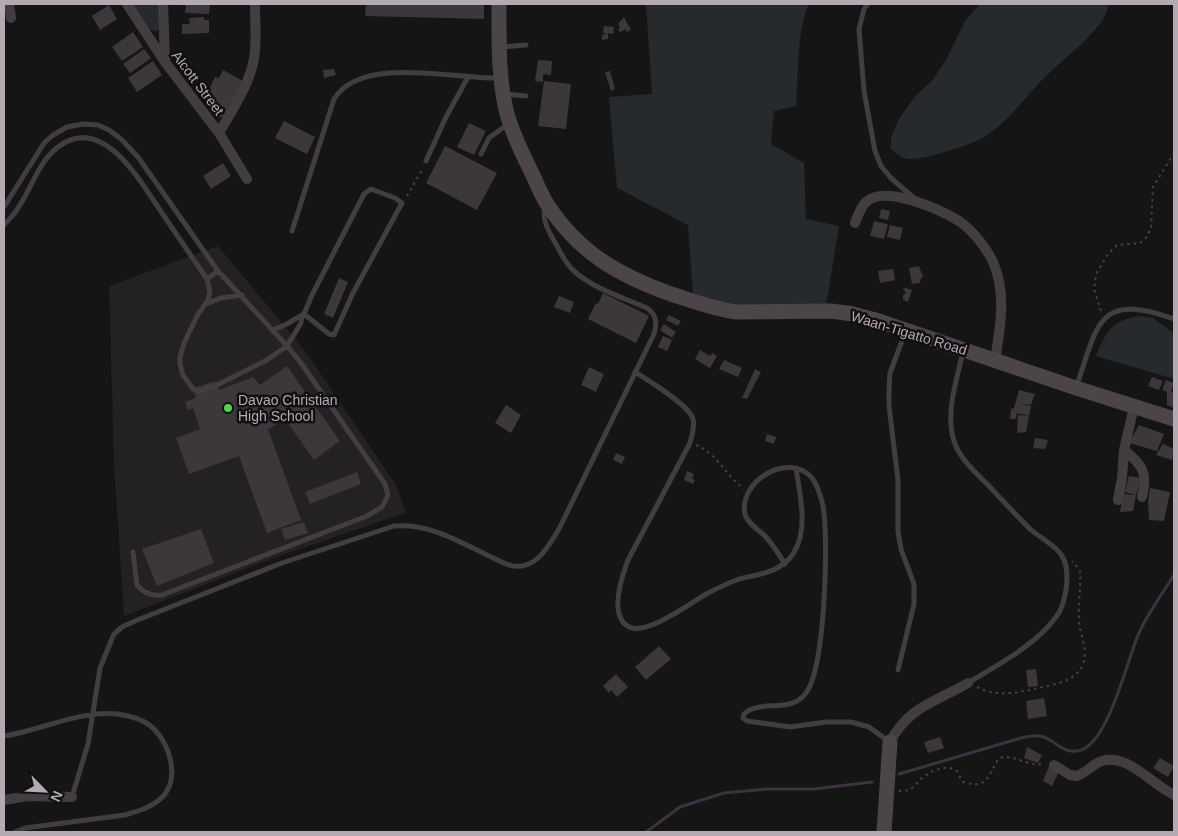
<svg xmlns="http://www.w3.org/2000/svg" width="1178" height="836" font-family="Helvetica,sans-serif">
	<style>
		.built { fill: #232123 }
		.green { fill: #262a2d }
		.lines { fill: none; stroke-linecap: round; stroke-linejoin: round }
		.stream { stroke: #3d3240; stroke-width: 3 }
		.building { fill: #3b373b }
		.path { stroke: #474146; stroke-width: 2; stroke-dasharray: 2.5 4; stroke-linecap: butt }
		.lane { stroke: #423d41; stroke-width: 5 }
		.street { stroke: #423d41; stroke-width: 10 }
		.secondary { stroke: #4b454a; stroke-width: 15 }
		.poi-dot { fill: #4ada49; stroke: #111011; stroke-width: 2 }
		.labels { text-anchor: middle; stroke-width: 5; stroke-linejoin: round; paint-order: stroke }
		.street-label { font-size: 14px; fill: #b5a9b4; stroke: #111011 }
		.poi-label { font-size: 14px; fill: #b5a9b4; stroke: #111011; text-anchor: start }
	</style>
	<rect width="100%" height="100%" fill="#161516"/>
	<!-- built -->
	<path class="built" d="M218,246L306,352L396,485L406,513L279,556L124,616L114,463L109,286Z"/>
	<!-- green -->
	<path class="green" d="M131,4H160L159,29L156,32L148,28Z
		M646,4H809C796,33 799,74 796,106L774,111L771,144L804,163L806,219L839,226L826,306H737L693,294L688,225L617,188L609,97L652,94Z
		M980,4H1109C1107,11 1104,19 1100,24C1084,44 1062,60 1044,78C1025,97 1008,122 984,137C969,146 928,158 911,159C902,159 897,154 891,149V138L899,119L915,96L932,81L947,58L965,21Z
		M1141,316L1153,318L1174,333V379L1096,356C1106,331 1112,320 1141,316Z"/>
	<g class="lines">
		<!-- stream -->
		<path class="stream" d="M899,774L1021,738C1026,737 1034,735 1040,736C1054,738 1060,753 1077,751C1108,748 1127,659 1139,633C1148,613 1162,594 1174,575
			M646,832L680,807L724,793L766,789H814L872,782"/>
	</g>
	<!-- building -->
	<path class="building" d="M186,4H210L209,14L185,13Z
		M366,4H484V19L365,16Z
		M109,5L117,19L100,30L92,16Z
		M204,17V20H209V33L182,34V24H190L189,18Z
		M624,17L631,30L626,32V29L620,32L618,30L620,27L618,24Z
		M604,26L614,27L613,34L608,33V39L602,40V35L608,33H603Z
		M133,32L143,47L122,61L112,47Z
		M144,49L151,58L130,73L123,64Z
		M538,60L552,61L551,75L543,74V82L535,81Z
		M153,61L162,75L137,92L128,78Z
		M334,69L336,75L324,78L323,70Z
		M223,70L243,81L226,115L217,119L214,116L211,110L214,103L205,98L215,77L219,78Z
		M610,71L615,89L611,91L605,72Z
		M544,81L571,84L566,129L538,126Z
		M284,121L315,137L307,154L275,138Z
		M469,123L486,131L474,155L457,147Z
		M445,146L497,173L477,210L426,183Z
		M223,163L231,176L211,189L203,176Z
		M881,209L890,211L888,220L879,218Z
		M874,221L888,224L884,239L870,236Z
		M890,225L903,228L900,240L887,237Z
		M919,266L923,277L921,278L920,283L912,284L909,268Z
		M893,269L895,280L880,283L878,271Z
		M339,278L348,282L333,318L324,314Z
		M906,288L912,290L908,302L903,300V295L906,293L903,289Z
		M603,293L649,316L636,343L588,319L596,303L598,304Z
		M559,296L574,302L570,313L554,307Z
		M669,315L681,321L678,326L666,320Z
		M664,324L676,332L672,338L660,330Z
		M663,336L672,340L667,351L658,347Z
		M700,350L710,356L712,353L717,356L710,368L695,359Z
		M724,360L742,368L738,377L719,369Z
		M287,366L340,441L314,460L285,419L268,429L301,520L267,533L239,456L189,474L176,438L200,429L193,408L188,410L185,402L196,398L193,389L215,381L219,390L253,377L260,385Z
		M589,367L604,374L596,392L581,385Z
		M755,369L761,372L747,399L742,398Z
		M1152,377L1163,381L1159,390L1148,386Z
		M1166,380L1174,383L1171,392H1174V408L1167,405V392L1162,390Z
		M1019,390L1035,394L1031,405L1018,403L1031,406L1029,416L1017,413L1016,419H1010L1011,409L1014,408Z
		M506,405L521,415L511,433L495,423Z
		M1018,415L1029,416L1026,432L1017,433Z
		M1139,425L1164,434L1157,451L1129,443Z
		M767,434L776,437L774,444L765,441Z
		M1035,438L1048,440L1045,449L1033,448Z
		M1163,444L1174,449L1172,460L1156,455Z
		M616,453L625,457L622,464L613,460Z
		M687,471L694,474L692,479L695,480L693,484L684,480Z
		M357,472L361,484L310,504L305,492Z
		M1129,476L1141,478L1136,495L1125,492Z
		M1150,488L1170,492L1164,521L1149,520L1148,502Z
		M1123,494L1136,495L1133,511L1120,512Z
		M304,522L308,533L285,540L281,529Z
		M201,529L214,563L157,586L142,549Z
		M659,646L671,659L646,680L635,667Z
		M1036,669L1038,686L1028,687L1026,670Z
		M616,674L628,687L617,697L611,690L609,693L603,686Z
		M1044,698L1047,716L1028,719L1026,701Z
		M940,737L944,748L928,753L924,742Z
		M1027,747L1042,755L1038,763L1024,758Z
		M1160,758L1174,766L1168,777L1153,768Z
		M1049,766L1059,771L1052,786L1043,781Z"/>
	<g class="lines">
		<!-- path -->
		<path class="path" d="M407,196L423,168
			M1101,311L1094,289L1096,274L1108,254L1117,245L1140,243L1146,238L1151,228L1153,187L1174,153
			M696,445C718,454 725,475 744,489
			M977,687C996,697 1015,693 1034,689C1055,684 1086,681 1085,652C1084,641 1080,632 1079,621C1078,605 1081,588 1080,571L1072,561
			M899,791L910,790L923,777L933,771L943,768H950L956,770L963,782C988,790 988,775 999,758C1015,754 1028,767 1045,764"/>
		<!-- lane -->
		<path class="lane" d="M868,4L864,9L859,29L864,91L875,151L881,166L891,178L915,199
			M502,47L526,45
			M504,94L526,96
			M481,154L489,138L508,124
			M426,161L446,117L468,77
			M4,207L44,143L53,135L67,127L83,124L98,125L109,130L121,139L138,157L218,271L287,346L267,360L217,385L200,391L193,389L183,375L180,364V357L184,343L197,316L208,300L210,292L207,279C192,257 177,235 162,213C141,183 103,112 58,147C37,163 31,191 16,211C13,216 8,220 4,225
			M292,231L334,99C362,54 456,80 500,78
			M207,279L218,271
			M206,304L221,298L242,295
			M273,330L285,325L304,314L312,295L364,194L371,189L395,198L402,203L353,293L334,335L329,334L304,314
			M963,351C957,380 945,412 954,441C959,458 976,473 988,485C1002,500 1016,515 1030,529C1040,538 1056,545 1062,556C1067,563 1067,573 1067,581C1066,593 1063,608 1056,617C1036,645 997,665 968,683
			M635,372C649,381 689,405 693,419C695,427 692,435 690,443L628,560C622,576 608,616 629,627C647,636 690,603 708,593C718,588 728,583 739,579C759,574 780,573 793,554C809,530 800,495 796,468
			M1077,385C1098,323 1098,292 1174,319
			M133,552L137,585C144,594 152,596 162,595L367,516L382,507L388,495L385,484L301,363L287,346L301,323L302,316
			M785,564C779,554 773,545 765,536C759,530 747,523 745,514C738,481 789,451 812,478C818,486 821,497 823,506C829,539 825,668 806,693C790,715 761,698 744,714L743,718L747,721L790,727L826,722H851L869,727L888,741
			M898,670L914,604V584L901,549L898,532V480L889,406V389L890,373L905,333
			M4,736C44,730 86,706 128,716C137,718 148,722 155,730C169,745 179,775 165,794C156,806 139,811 125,815L25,828L15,832
			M72,797L88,744L100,668L114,634L122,627L135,621L282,563L394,526C428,523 456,540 485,554C496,559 509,568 522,566C539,564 551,542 559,529L654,334C657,323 657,315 647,308C622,297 582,285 567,263C561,255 558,247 553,239C547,228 542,219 545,206"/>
		<!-- street -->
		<path class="street" d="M9,4L11,18
			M127,4L165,62L219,133L247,179
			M163,4L165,62
			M219,133C232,110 249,86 254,59C257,41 255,22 255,4
			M855,223C858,216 860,208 866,202C885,184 941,210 959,221C973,231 986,247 993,262C1007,293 1000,329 995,360
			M1124,450C1143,465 1148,473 1142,497
			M1118,500L1122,478L1124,450L1134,406
			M890,742C909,706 936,702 968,683
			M1054,765L1070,775L1076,776C1086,774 1092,764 1102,761C1127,753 1153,785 1174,795
			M4,800L28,796L72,797"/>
		<!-- secondary -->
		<path class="secondary" d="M499,4C499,39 498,75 506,110C511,130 520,149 529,167C535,179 540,193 547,204C579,253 618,275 671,294C693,301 714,309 737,312L831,311L853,314L879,321L1076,388L1174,419
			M884,832L890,742"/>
	</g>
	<!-- markers -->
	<circle class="poi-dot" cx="228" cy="408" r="5"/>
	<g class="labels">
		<!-- street labels -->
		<g class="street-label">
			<text transform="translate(198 83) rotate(53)" y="5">Alcott Street</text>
			<text transform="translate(909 333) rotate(17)" y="5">Waan-Tigatto Road</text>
		</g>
		<!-- poi labels -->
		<g class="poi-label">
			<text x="238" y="405">Davao Christian<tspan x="238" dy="16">High School</tspan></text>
		</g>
	</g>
	<!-- border -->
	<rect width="1178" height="836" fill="none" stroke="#b5a9b4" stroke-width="10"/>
	<!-- north arrow -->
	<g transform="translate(45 791) rotate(114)" stroke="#111011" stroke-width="4" paint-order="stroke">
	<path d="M0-4L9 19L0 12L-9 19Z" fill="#b5a9b4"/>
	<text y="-8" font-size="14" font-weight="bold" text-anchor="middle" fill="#b5a9b4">N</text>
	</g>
</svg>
